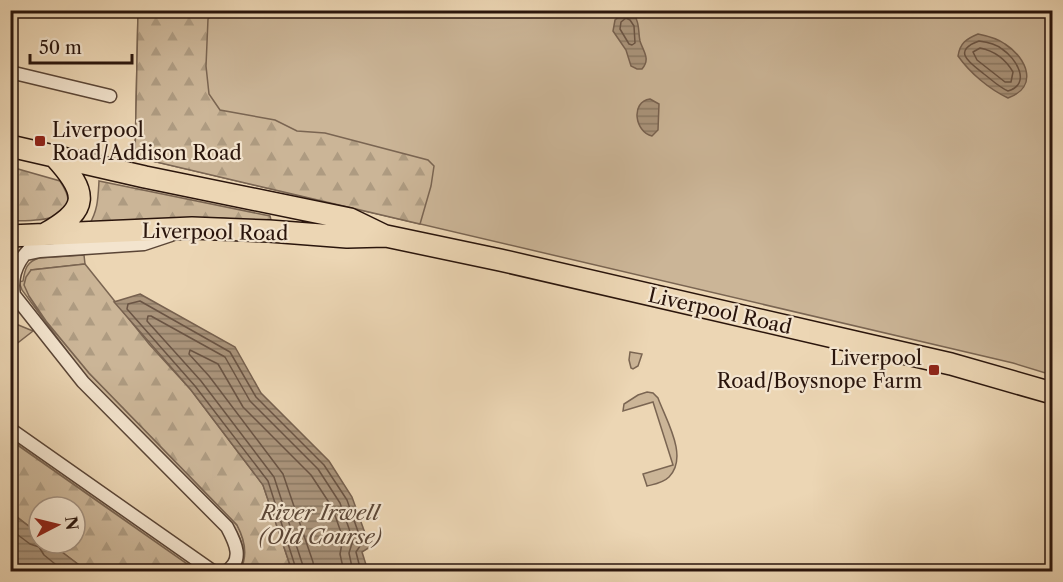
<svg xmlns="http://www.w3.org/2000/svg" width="1063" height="582" font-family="'Libre Caslon Text',serif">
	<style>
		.green { fill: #cbb597; stroke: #7a6552; stroke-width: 1.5 }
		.forest { fill: url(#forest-firs); stroke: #7a6552; stroke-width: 1.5 }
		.water { fill: url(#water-rules); stroke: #77614f; stroke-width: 1.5 }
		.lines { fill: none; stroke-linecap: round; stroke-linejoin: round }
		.shore { stroke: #6a5444; stroke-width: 1.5 }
		.minor-casing { stroke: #5a4536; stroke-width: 15 }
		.trunk-casing { stroke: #2a150c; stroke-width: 24 }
		.minor { stroke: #f3e4ce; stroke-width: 12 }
		.trunk { stroke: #ecd6b4; stroke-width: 21 }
		.poi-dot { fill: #8f2418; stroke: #f3e4ce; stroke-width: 2 }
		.labels { text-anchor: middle; stroke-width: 4.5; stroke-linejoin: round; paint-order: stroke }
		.poi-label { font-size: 20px; fill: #2a150c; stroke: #f3e4ce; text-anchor: start }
		.street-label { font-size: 20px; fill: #2a150c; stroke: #f3e4ce }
		.water-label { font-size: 21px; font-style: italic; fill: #5d4838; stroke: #f3e4ce }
	</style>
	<defs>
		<pattern id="forest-firs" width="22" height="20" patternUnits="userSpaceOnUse" patternTransform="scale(1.5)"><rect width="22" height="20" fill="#cbb597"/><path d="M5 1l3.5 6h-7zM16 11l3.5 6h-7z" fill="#ae9b81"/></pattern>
		<pattern id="water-rules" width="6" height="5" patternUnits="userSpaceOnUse" patternTransform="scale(1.5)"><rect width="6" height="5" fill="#aa947b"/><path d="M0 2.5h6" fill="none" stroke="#8b7863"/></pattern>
	</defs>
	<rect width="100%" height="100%" fill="#ecd6b4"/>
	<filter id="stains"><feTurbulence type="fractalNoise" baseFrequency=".00333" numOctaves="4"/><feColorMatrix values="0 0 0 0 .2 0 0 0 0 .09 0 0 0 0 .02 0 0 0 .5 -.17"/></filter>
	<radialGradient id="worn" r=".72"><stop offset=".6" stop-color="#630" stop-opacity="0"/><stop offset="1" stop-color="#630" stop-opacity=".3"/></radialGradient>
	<!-- green -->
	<path class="green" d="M138,11H1052V375L1013,363L135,157Z
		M84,255L85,264L31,270L29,296L46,321L89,373L237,525C245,540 248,556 240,571H236C251,555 240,535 229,520L86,377L22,290L19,282L23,281C25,268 27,262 39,258Z
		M11,322L33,331L15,345L11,341Z
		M630,352L642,354L638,366L633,369L631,368L629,360Z
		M647,392L653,393L658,398C666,420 689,457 669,477C663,483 655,484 647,486L643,474L673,465L653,402L623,411L624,404L638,395Z
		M10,437L203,571H197L11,440Z"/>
	<!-- forest -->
	<path class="forest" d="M216,10L208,19L206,66L209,94L220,110L275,120L297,131L325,133L428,160L434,166L431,186L420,224L135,157L138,11Z
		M11,167L60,181C88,223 37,220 11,221Z
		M99,181L270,216L271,220L264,222L222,218L89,225C98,210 98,198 99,181Z
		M85,264L149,344L191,390L263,485L292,571H240C248,556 245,540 237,525L89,373L46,321L29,296L24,285L26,277L31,270Z
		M10,440L197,571H87L50,543H75V507H39V534L11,512Z"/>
	<!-- water -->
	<path class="water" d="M625,12L635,16C640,25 638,32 640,41C643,51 651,59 642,69H637L631,66L626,50L613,31L615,20Z
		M978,34C988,36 997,38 1005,44C1027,58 1039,87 1008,98C989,89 970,73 958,56C960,43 966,39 978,34Z
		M650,99L659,104L658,130L652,136C635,132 630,102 650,99Z
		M140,294L235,347L261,393L329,461L352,497L370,547L362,552L368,571H292L263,485L191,390L114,302Z
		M10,512L39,534V543H50L87,571H11Z"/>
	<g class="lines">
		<!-- shore -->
		<path class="shore" d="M626,18L630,20L634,26L635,43L632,45L629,44L620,29L621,22Z
			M979,41C987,42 996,44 1002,49C1016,58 1032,84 1008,91C999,87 992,80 984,74C970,63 951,51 979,41Z
			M980,48C995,51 1006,60 1013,72L1011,82H1005L977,60L973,52Z
			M10,529L30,544L39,547L44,555L65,572
			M297,572L268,481L195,386L127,309L128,304L140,301L230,352L256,397L324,465L347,500L362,543L356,552L361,572
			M305,572L274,477L201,381L147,321L148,316H151L225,357L250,401L318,469L340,503L353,540L349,553L353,572
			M314,572L313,562L283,474L209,376L189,354L190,350L218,364L243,407L311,475L332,507L343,538L340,554L344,572"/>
		<defs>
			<path id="minor" d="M10,72L110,96
				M44,234C25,252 9,268 14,295L83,382L227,527C235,542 245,561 225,572
				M26,254L40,251L144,244L171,235
				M10,429L211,570L216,572"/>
			<path id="trunk" d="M10,146L145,177L350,219L383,235
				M45,234C90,209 88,193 55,157
				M10,236L192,228L269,231L347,237L386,236L500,260L855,342L951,364L1052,393"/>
		</defs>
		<!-- minor casing -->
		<use href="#minor" class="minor-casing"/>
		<!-- trunk casing -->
		<use href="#trunk" class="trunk-casing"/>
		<!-- minor -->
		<use href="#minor" class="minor"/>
		<!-- trunk -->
		<use href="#trunk" class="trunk"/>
	</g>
	<!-- markers -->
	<g class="poi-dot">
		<rect x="34" y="135" width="12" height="12" rx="3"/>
		<rect x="928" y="364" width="12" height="12" rx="3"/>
	</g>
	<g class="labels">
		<!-- poi labels -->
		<g class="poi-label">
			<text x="52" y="137">Liverpool<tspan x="52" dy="23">Road/Addison Road</tspan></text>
			<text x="922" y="365" text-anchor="end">Liverpool<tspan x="922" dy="23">Road/Boysnope Farm</tspan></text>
		</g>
		<!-- street labels -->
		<g class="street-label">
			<text transform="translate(215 232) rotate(1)" y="7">Liverpool Road</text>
			<text transform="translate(720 311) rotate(13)" y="7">Liverpool Road</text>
		</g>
		<!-- water labels -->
		<g class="water-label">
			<text x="320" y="520">River Irwell<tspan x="320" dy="24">(Old Course)</tspan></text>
		</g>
	</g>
	<!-- margin -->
	<rect width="1063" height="582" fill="none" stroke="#ecd6b4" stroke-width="36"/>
	<rect x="12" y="12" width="1039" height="558" fill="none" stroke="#2a150c" stroke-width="3"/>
	<rect x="18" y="18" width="1027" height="546" fill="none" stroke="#2a150c" stroke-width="1.5"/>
	<!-- north arrow -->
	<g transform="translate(57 525) rotate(83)"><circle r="28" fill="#f3e4ce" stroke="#a39180" stroke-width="1.5"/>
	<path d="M0-4.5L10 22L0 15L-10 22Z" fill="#8f2418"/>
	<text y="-9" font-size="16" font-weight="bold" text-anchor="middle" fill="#2a150c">N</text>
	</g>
	<!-- scale -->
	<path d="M30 54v9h102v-9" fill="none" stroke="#2a150c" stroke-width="3"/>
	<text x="39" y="54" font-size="18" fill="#2a150c" stroke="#f3e4ce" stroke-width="4.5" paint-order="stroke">50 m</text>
	<rect width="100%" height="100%" filter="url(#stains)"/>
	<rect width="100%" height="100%" fill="url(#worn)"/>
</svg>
